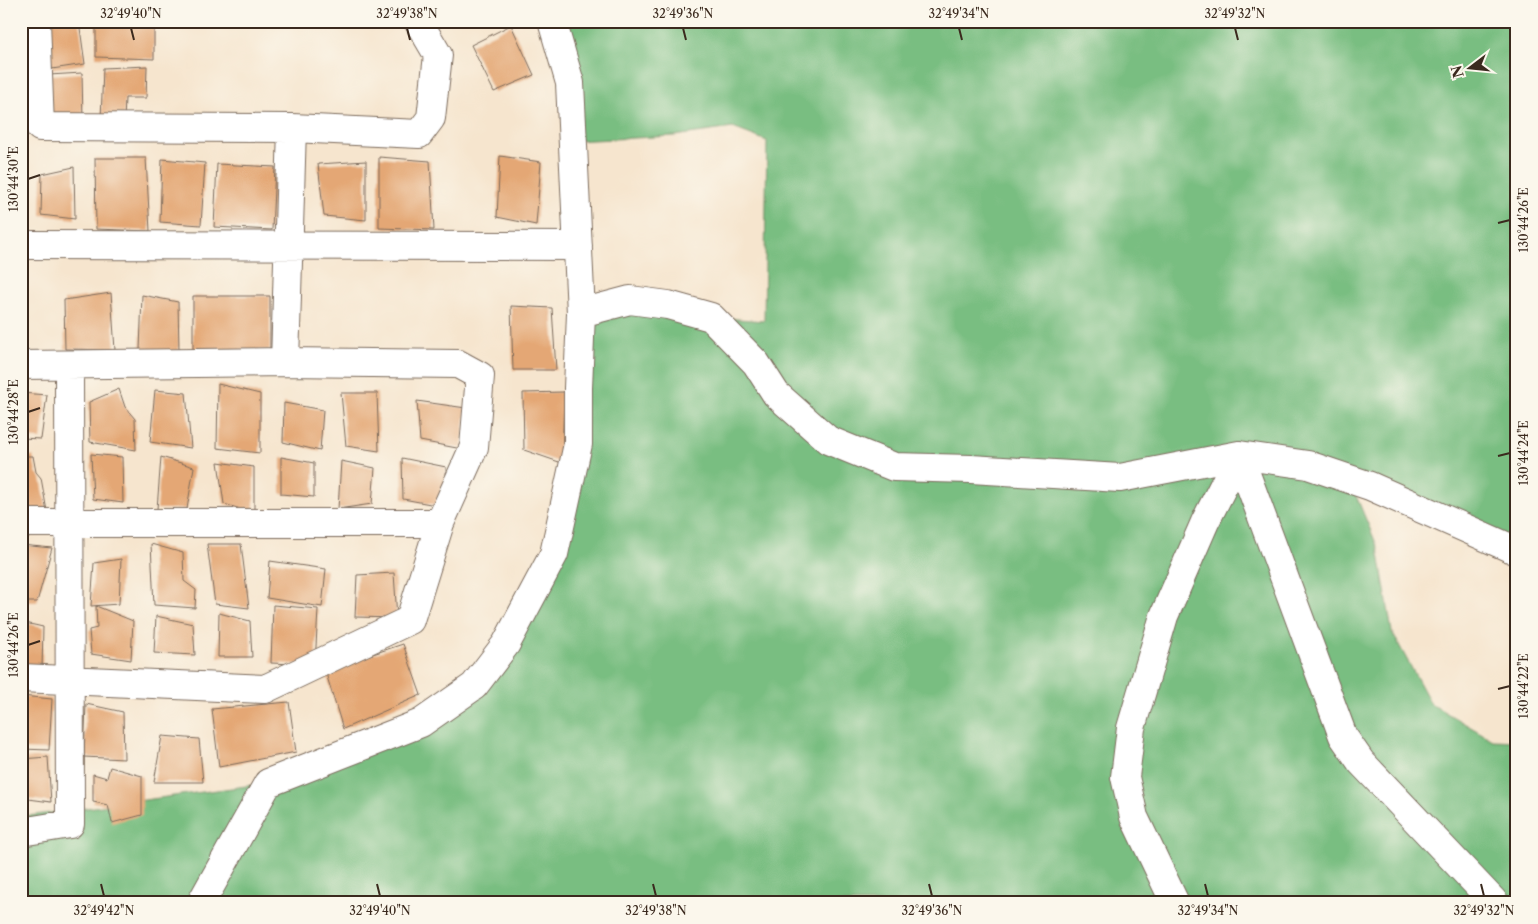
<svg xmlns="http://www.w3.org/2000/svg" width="1538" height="924" font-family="'Libre Caslon Text',serif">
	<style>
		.forest { fill: #79be81; stroke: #5a7450 }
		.building { fill: #e4a775 }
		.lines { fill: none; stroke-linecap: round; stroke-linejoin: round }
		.minor-casing { stroke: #7c6b5c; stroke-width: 30 }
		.minor { stroke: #fff; stroke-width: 28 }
		.ticks { fill: none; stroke: #3b2a1e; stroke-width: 2 }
		.neatline { fill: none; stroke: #3b2a1e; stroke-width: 2 }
		.ticks-label { font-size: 12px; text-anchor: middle; fill: #3b2a1e }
	</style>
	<rect width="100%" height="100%" fill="#fbf7ec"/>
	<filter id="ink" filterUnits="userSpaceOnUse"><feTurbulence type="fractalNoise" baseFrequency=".02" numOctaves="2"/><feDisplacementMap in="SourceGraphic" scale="10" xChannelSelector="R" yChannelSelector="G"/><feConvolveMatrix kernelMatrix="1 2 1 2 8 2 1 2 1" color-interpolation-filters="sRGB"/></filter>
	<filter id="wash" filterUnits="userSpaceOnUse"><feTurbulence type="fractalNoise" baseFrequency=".0096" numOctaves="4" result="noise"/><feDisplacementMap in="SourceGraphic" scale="20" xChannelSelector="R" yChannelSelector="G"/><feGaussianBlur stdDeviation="1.12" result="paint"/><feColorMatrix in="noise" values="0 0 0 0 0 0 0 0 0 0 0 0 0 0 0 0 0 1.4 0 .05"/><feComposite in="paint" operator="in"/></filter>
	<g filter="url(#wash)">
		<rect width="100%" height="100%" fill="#f6e5ce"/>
		<!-- forest -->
		<path class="forest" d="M552,21H1517V551L1349,479L1378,548L1392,632L1431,704L1493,740L1517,741V903H21V817L268,783L474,686L554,554L581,313L630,300L711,317L764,321L767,141L733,128L674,136L573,141Z"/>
		<g id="blocks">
			<!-- building -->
			<path class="building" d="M45,21H79L85,64L52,69Z
				M96,21H154V59L96,57Z
				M511,25L534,75L494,92L471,45Z
				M147,66L146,98H125L124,121L101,120L103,68Z
				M82,73L83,121L52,122L49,75Z
				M500,156L541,162L536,225L497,217Z
				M379,157L430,161L434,230L379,228Z
				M95,158H146L150,231L96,229Z
				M162,159L205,163L201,225L160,222Z
				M366,161V220L324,216L318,164Z
				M217,164L275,167L272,230L214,227Z
				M74,167L75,219L41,215L42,174Z
				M111,293L115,350L65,349L64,300Z
				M142,295L178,302L179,351L140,350Z
				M193,296H270V350H193Z
				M511,306L552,308L556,370H513Z
				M218,384L260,394V453L217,448Z
				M119,389L125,407L135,419L136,450L90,442L89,402Z
				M155,390L186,393L191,448L150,442Z
				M564,392L562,463L524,450L523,393Z
				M21,393L47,395L41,439L21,438Z
				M341,393H377L379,451L346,446Z
				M417,401L466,408L462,449L420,441Z
				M284,403L323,410L320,451L283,442Z
				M91,454L122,457L123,503L93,499Z
				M21,456H33L36,472L41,478L47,511L21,507Z
				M161,457L194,467L187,509H157Z
				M281,457L314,463V497L281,494Z
				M402,458L446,467L447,507L403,499Z
				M341,461L375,468L372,504L338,509Z
				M218,462L254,467V513L224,504Z
				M151,544L183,553L184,581L196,590L195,608L154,605Z
				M207,544H241L249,608L215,604Z
				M21,545L52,548L37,602H21Z
				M121,559L119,604L91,606L94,563Z
				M270,561L326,569L322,607L267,598Z
				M394,573L397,618L355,617L357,575Z
				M273,605L318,609L315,665L271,663Z
				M96,606L133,621L131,660L91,654L89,630L97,628Z
				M219,613L250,621L252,657H218Z
				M156,616L193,624L195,655L154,653Z
				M21,622L43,627L42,669L21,663Z
				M403,644L421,695L343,729L325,670Z
				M21,696L52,699L49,750L21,749Z
				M289,702L296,752L219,767L212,709Z
				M86,704L123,712L124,759L84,757Z
				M162,736L199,739L203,782H154Z
				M48,757L51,802L21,798V759Z
				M110,767L142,776V815L112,823L108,805L93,802V774L107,778Z"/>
		</g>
	</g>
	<g filter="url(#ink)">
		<use href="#blocks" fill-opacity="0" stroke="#7c6b5c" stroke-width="1"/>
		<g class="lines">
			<defs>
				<path id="minor" d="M36,21L40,127L292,128L419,134L431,118L438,55L418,21
					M21,245L578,246
					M581,313L630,300L668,305L711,317L756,363L776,394L828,440L894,467L971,469L1120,478L1239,455L1308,465L1370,486L1517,551
					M285,362L292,128
					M21,365L285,362L458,364L480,376L474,447L440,523L410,620L265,689L21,678
					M1239,455L1343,736L1361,762L1495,903
					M21,523H440
					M21,832L70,824L69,365
					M201,903L268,783L421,723L474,686L506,644L554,554L578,444V388L581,313L570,83L552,21
					M1175,903L1134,817L1125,777L1131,728L1164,616L1205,522L1239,455"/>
			</defs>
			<!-- minor casing -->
			<use href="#minor" class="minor-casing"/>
			<!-- minor -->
			<use href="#minor" class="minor"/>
		</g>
	</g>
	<!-- ticks -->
	<path class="ticks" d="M131,28L134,40M407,28L410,40M683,28L686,40M959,28L962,40M1235,28L1238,40M28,179L40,175M1498,223L1510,220M28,412L40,408M1498,456L1510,453M28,645L40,641M1498,689L1510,686M101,884L104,896M377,884L380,896M653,884L656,896M929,884L932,896M1205,884L1208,896M1481,884L1484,896"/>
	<!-- margin -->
	<rect width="1538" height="924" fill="none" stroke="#fbf7ec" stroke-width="55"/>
	<!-- north arrow -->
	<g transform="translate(1470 68) rotate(254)" stroke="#fbf7ec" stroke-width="4" paint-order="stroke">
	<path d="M0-4L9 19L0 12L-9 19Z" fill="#3b2a1e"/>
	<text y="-8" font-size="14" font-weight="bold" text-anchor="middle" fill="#3b2a1e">N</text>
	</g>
	<rect x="28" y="28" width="1482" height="868" class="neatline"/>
	<g class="ticks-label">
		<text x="131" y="18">32°49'40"N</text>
		<text x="407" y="18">32°49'38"N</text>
		<text x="683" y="18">32°49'36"N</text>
		<text x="959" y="18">32°49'34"N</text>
		<text x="1235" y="18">32°49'32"N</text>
		<text transform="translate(14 179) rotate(-90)" y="4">130°44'30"E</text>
		<text transform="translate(1524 220) rotate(-90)" y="4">130°44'26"E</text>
		<text transform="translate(14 412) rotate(-90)" y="4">130°44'28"E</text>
		<text transform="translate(1524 453) rotate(-90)" y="4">130°44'24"E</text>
		<text transform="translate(14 645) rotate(-90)" y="4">130°44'26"E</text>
		<text transform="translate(1524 686) rotate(-90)" y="4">130°44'22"E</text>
		<text x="104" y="915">32°49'42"N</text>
		<text x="380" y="915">32°49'40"N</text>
		<text x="656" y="915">32°49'38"N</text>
		<text x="932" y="915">32°49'36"N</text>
		<text x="1208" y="915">32°49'34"N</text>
		<text x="1484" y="915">32°49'32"N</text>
	</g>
</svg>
